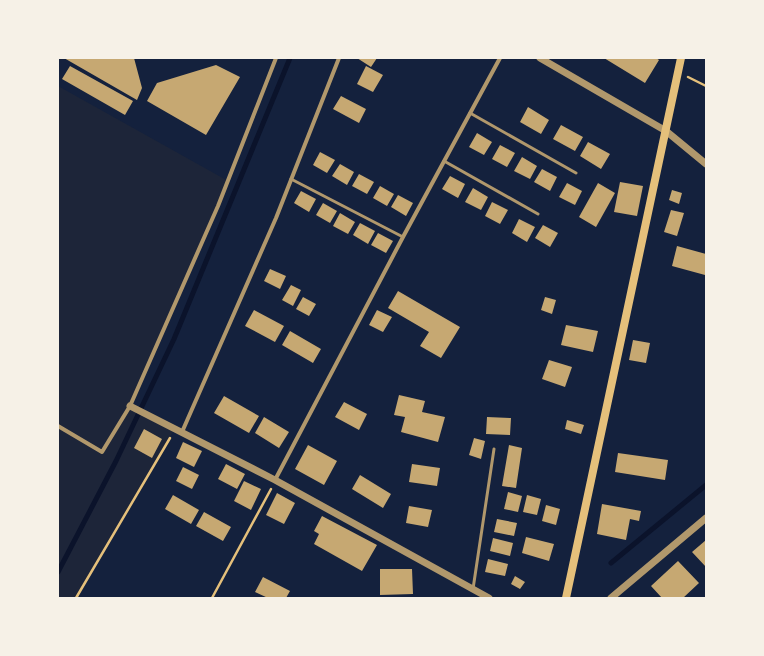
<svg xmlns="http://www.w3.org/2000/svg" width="764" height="656" font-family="Barlow,sans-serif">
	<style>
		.green { fill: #1d2539 }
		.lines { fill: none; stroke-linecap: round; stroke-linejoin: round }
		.stream { stroke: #0b132b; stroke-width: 5 }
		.building { fill: #c6a872 }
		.path { stroke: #e5c07b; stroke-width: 2.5 }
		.service { stroke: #b1986c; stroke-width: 3 }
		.minor { stroke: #b1986c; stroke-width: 4 }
		.tertiary { stroke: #b1986c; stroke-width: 7 }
		.secondary { stroke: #e5c07b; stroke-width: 8 }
	</style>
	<rect width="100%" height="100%" fill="#14213d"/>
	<!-- green -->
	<path class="green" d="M58,86L228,181L130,406L175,428L76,598H58Z"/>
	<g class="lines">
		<!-- stream -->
		<path class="stream" d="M611,563L706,485
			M58,572L116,461L174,339L290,58"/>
	</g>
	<!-- building -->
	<path class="building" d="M64,58H134L142,88L137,100Z
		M357,58H377L371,67Z
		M604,58H656L659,60L645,83Z
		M216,65L240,77L206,135L147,101L157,83Z
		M70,66L133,101L125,115L62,79Z
		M366,66L383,75L373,92L357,84Z
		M341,96L366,109L359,123L333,109Z
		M528,107L549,120L541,134L520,122Z
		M561,125L583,137L575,151L553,139Z
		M477,133L492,142L484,155L469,147Z
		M588,142L610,154L601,169L580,156Z
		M500,145L515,153L507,167L492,159Z
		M320,152L335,160L327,173L313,165Z
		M522,157L537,166L530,179L514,171Z
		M340,164L354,172L347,185L332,176Z
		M542,169L557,177L550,191L534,182Z
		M359,174L374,182L367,194L352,186Z
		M450,176L465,184L458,198L442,189Z
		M620,182L643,186L637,216L614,212Z
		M567,183L582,191L575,205L559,197Z
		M598,183L615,193L596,227L579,217Z
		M380,186L394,194L387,206L373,198Z
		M473,188L488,197L481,210L465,202Z
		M672,190L682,193L679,204L669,200Z
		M301,191L316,199L309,212L294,203Z
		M398,195L413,203L406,216L391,207Z
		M492,202L508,210L500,224L485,216Z
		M323,203L337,211L330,223L316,215Z
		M671,210L684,213L677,236L664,232Z
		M340,213L355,222L348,234L333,226Z
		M519,219L535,227L527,242L512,233Z
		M360,223L375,231L368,244L353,235Z
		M543,225L558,233L550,247L535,238Z
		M378,233L393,241L386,253L371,245Z
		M677,246L706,254L705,275L672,266Z
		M270,269L286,276L280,289L264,281Z
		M291,285L301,290L293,306L282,300Z
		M398,291L460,327L441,358L420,346L429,332L388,308Z
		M303,297L316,304L309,316L296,309Z
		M545,297L556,300L552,314L541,310Z
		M254,310L284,326L275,342L245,326Z
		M377,310L392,317L383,332L369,325Z
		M566,325L598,331L593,352L561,345Z
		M290,331L321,349L313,363L282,345Z
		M633,340L650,343L646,363L629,360Z
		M549,360L572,367L565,387L542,379Z
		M399,395L425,401L422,412L445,417L438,442L401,432L405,417L394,415Z
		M224,396L259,416L249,433L214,413Z
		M344,402L367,414L359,430L335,417Z
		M264,417L289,432L279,448L255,433Z
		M487,417L511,418L510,435L486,434Z
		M567,420L584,425L581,434L565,429Z
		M144,429L162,439L152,458L134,448Z
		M474,438L485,441L481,459L469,455Z
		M183,442L202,451L194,467L176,458Z
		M308,445L337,461L324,485L295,469Z
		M509,445L522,448L516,488L502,486Z
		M618,453L668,460L665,480L615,472Z
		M226,464L245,474L237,489L218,479Z
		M412,464L440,468L437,486L409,482Z
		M183,467L199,475L192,489L176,481Z
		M360,475L391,494L383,508L352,489Z
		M244,481L261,489L251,510L234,501Z
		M508,492L522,496L518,512L504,509Z
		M277,493L295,503L284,524L266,515Z
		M173,495L199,510L191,524L165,509Z
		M527,495L541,499L537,515L523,512Z
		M602,504L641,511L639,521L630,519L626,540L597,534Z
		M546,505L560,509L556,525L542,521Z
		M409,506L432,510L428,527L406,523Z
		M204,512L231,527L223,541L196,526Z
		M322,516L377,545L362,571L314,544L319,534L314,531Z
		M497,519L517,523L514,536L494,532Z
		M526,537L554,544L549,561L522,553Z
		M493,538L513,543L510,556L490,551Z
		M706,540V567L692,552Z
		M488,559L508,564L505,576L485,572Z
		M678,561L699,583L683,598H662L651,586Z
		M380,569H412L413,594L380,595Z
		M515,576L525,582L520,589L511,584Z
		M263,577L290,591L286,598H268L255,592Z"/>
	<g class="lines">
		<!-- path -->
		<path class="path" d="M688,77L706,86
			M76,598L170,438
			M212,598L271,489"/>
		<!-- service -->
		<path class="service" d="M470,113L576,173
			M444,161L538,214
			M291,179L403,237
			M473,589L494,449"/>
		<!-- minor -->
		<path class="minor" d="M58,426L102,452L130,406L218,206L276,58
			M182,432L276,218L339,58
			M275,480L403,237L500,58"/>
		<!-- tertiary -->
		<path class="tertiary" d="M540,58L666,131L706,164
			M130,406L275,480L489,598
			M611,598L706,518"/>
		<!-- secondary -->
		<path class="secondary" d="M566,598L681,58"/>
	</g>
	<!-- border -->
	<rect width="764" height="656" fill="none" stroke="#f6f1e7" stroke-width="118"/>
</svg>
